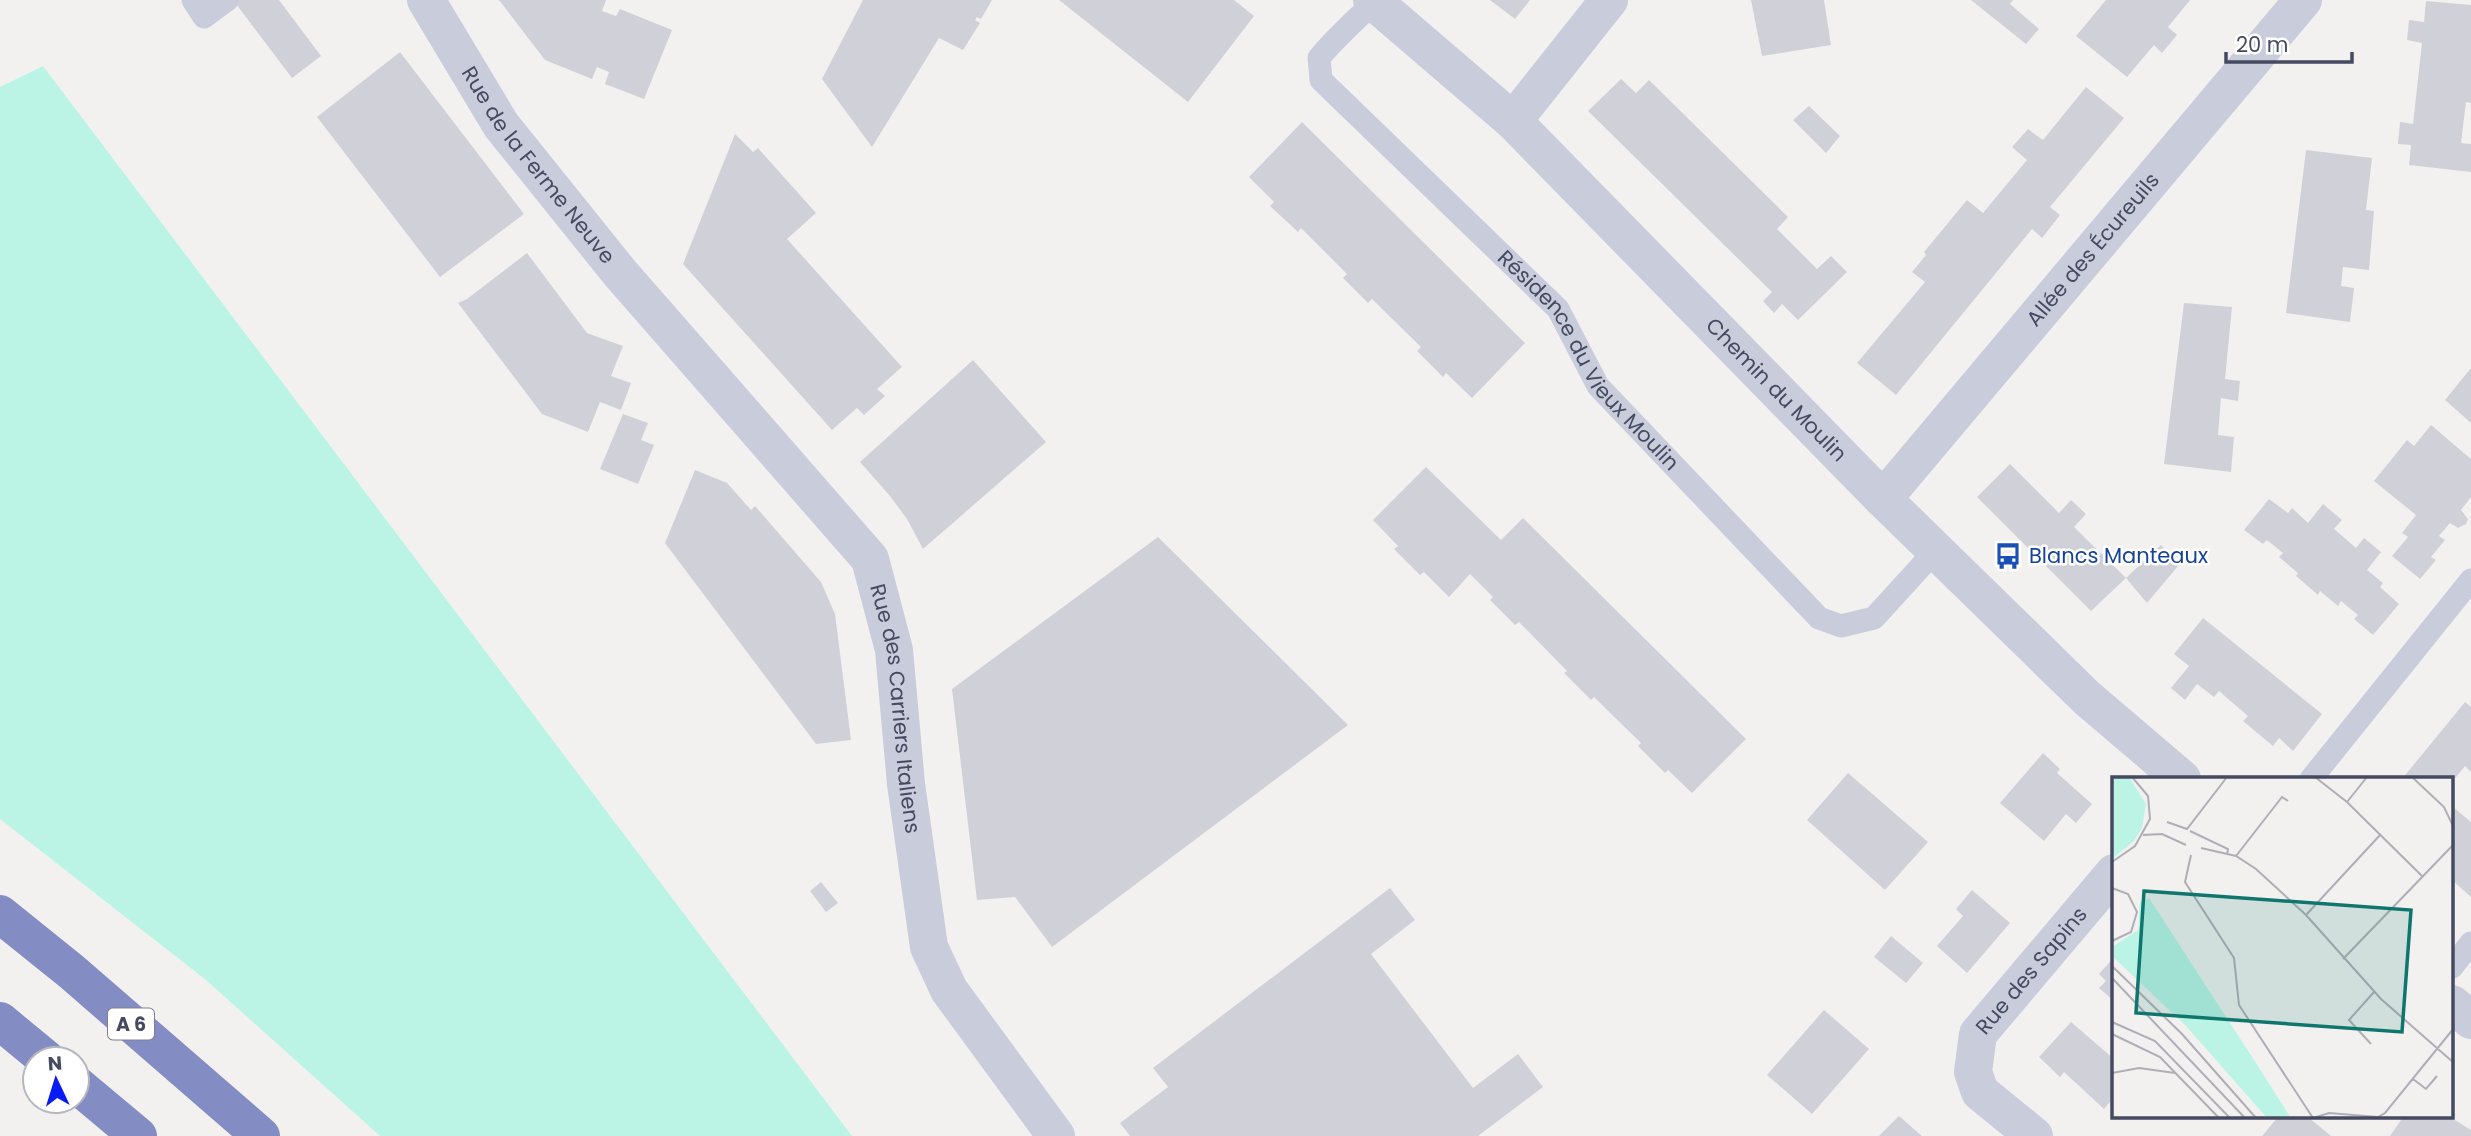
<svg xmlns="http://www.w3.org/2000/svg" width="2471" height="1136" font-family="Poppins,sans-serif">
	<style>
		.green { fill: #bbf4e5 }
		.building { fill: #d0d0d8 }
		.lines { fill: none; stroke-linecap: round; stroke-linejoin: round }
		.lane { stroke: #c9ccdb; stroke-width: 23 }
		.street { stroke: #c9ccdb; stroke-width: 38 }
		.highway { stroke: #838cc3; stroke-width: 38 }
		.labels { text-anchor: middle; stroke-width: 5; stroke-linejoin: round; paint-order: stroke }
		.shield { fill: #fff; stroke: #7e8090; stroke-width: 2 }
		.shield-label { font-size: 19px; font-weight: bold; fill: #464a60 }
		.street-label { font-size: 21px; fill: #464a60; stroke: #fff }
		.transit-label { font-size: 21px; fill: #164399; stroke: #fff; text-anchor: start }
		.inset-road { fill: none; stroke: #aeaeb6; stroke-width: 2 }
		.view { fill: #0f766e; fill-opacity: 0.15; stroke: #0f766e; stroke-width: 3.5 }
		.inset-edge { fill: none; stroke: #464a60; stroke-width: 3.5 }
	</style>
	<rect width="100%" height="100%" fill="#f3f1f0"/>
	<!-- green -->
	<path class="green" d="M43,66L852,1136H380L206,980L0,819V87Z"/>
	<!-- building -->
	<path class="building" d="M233,0H279L321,56L292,78Z
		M499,0H606L602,11L616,16L620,9L672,30L644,99L605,84L609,72L597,67L592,79L545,60Z
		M863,0H992L981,19L977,17L975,20L980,23L963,50L939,38L872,147L822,79Z
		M1059,0H1234L1254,16L1188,102Z
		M1490,0H1530L1515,19Z
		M1751,0H1824L1831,45L1762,56Z
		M1971,0H2013L2010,4L2039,29L2026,44Z
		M2106,0H2190L2168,27L2177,35L2162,53L2154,45L2127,77L2076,36Z
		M2426,1L2471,5V103L2466,102L2461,143L2471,144V172L2409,165L2411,145L2398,144L2400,122L2413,124L2422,43L2407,40L2409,20L2424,22Z
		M400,52L524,214L440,277L317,117Z
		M1621,79L1636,93L1649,80L1788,217L1777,229L1817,269L1831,256L1847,272L1798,320L1782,304L1774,313L1763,301L1772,292L1588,111Z
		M2086,87L2124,118L2050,207L2060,215L2042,238L2032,229L1896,395L1857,363L1925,282L1912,272L1926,255L1924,252L1967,200L1983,213L2027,160L2012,147L2028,129L2043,140Z
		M1809,106L1840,136L1826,153L1793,120Z
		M1302,122L1525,343L1472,398L1446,373L1443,377L1417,351L1421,347L1372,299L1368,303L1343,278L1347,274L1301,228L1298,232L1270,206L1274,202L1249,177Z
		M735,134L753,152L758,148L816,213L787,239L902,367L877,389L885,396L864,415L857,408L832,430L683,264Z
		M2306,150L2372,158L2366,210L2374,211L2369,270L2343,267L2341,286L2354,288L2350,322L2286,313Z
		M527,253L587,333L623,346L611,376L631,383L621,410L600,402L588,432L542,414L458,303L467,299Z
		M2184,303L2232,307L2225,379L2240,381L2238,401L2221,398L2218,435L2234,437L2231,472L2164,464Z
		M973,360L1046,442L923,549L907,519L890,496L860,462Z
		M2471,368V423L2445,400Z
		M623,414L648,423L641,440L654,445L638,484L600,469Z
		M2431,425L2471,459V497L2461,510L2468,519L2466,524L2458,528L2450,523L2439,536L2445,540L2431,557L2436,560L2420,579L2392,556L2408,537L2402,533L2416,515L2374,481L2407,440L2414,446Z
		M2010,464L2059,513L2071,500L2086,514L2074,527L2126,578L2091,611L1977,497Z
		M1426,467L1501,540L1523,518L1746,739L1692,793L1668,770L1665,773L1638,746L1641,743L1594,697L1591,700L1564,673L1567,671L1519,622L1515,625L1490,600L1493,597L1470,574L1449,597L1424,572L1420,575L1394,549L1398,546L1373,520Z
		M695,470L727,483L751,510L755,506L821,582L835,614L851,740L816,744L665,543Z
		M2269,499L2288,513L2292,508L2308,523L2323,504L2342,520L2334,529L2356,548L2364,538L2381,552L2367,570L2383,583L2380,587L2399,604L2373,635L2354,619L2358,615L2341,601L2338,606L2320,591L2318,595L2296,576L2298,573L2279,557L2283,553L2267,540L2263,544L2244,530Z
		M1158,537L1348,725L1052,947L1015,897L977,900L952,689Z
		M2161,545L2179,565L2147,603L2126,578Z
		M2203,618L2322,714L2293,751L2279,738L2273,746L2243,721L2248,716L2219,691L2214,697L2197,684L2185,700L2171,688L2189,666L2174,654Z
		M2465,702L2471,707V772L2465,766L2452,782V779H2402Z
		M2043,753L2060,769L2057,773L2092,804L2076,823L2066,814L2044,841L2000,803Z
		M1848,773L1928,842L1885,890L1807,820Z
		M2452,806L2471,822V897L2452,880Z
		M821,882L838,903L826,912L810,891Z
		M1390,888L1415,920L1371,954L1473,1088L1518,1054L1543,1087L1478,1136H1130L1120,1123L1168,1087L1153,1068Z
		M1972,890L2010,923L1967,973L1937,946L1963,916L1956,909Z
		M1891,936L1923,963L1906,983L1874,957Z
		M2114,957V1001L2099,988L2106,981L2099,974Z
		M1824,1010L1869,1049L1812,1114L1767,1075Z
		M2071,1022L2114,1059V1097L2104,1109L2064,1072L2060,1077L2039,1057Z
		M1899,1116L1922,1136H1879Z
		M2278,1117H2308L2331,1136H2262Z
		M2403,1117H2450L2471,1130V1136H2390Z"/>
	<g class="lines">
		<!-- lane -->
		<g class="lane">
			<path d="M193,0L204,17L227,0"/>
			<path id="s1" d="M1374,2C1355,21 1336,37 1319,58L1321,80L1558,309L1598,386L1819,618L1841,626L1874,618L1936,550"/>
			<path d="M2311,779L2471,580"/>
			<path d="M2452,967L2471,943"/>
		</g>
		<!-- street -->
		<g class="street">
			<path id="s2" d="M426,0L501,125L620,273L870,559L894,650L906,784L929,947L949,990L1056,1136"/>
			<path id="s3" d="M1372,0L1513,121L1883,499L2087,698L2182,779"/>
			<path d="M1513,121L1609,0"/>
			<path id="s4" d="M1883,499L2303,0"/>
			<path d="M2452,1004L2471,1020"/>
			<path id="s5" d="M2034,1136L1980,1092L1973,1072L1978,1034L2114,873"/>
		</g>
		<!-- highway -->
		<path class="highway" d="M0,914L72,972L261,1136
			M0,1021L46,1059
			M77,1085L138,1136"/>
	</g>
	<!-- icons -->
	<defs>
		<symbol id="bus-bare" viewBox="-9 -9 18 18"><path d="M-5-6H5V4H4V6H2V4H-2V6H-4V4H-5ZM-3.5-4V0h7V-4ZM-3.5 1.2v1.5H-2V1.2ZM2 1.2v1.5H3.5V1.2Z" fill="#1a4fb4" stroke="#fff" stroke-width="2.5" paint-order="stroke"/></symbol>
	</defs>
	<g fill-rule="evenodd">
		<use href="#bus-bare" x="1989" y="537" width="38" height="38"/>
	</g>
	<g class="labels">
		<!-- shield labels -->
		<rect class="shield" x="108" y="1008.5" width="46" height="31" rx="5"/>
		<g class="shield-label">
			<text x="131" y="1031">A 6</text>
		</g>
		<!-- street labels -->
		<g class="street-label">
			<text dy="7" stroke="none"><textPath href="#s2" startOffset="200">Rue de la Ferme Neuve</textPath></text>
			<text dy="7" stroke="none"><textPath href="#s4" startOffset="326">Allée des Écureuils</textPath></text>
			<text dy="7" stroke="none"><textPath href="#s1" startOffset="490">Résidence du Vieux Moulin</textPath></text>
			<text dy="7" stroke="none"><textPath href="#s3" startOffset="562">Chemin du Moulin</textPath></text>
			<text dy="7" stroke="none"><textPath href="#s2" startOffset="868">Rue des Carriers Italiens</textPath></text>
			<text dy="7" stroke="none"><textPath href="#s5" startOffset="212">Rue des Sapins</textPath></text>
		</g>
		<!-- transit labels -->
		<g class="transit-label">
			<text x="2029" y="563">Blancs Manteaux</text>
		</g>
	</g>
	<!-- overview -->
	<g transform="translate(2112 777)">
		<rect width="341" height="341" fill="#f3f1f0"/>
		<path d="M0,0H17L34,27L30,51L22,64L0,82ZM37,121L142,283L179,341H155L74,249L0,179V170L26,153L28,125Z" fill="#bbf4e5"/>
		<path class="inset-road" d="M203,0L235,25L311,100M300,0L332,30L342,51M235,25L255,0M55,45L75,52L115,0M78,54L116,72L115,78M31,58L50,57L74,68M89,71L124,79L144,92L194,138L269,222L342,286M79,78L73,105L122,181L127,228L201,341M124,79L170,20L176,24M0,85L23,69L38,42L36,19L20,0M0,111L16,117L25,135L19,155L0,164M194,138L269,57M231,182L342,67M0,189L70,257L144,341M0,201L133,341M0,245L43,264L118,341M0,257L48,280L107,341M259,267L237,243L262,215M0,296L27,291L63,296M301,302L314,312L325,299M201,341L217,336L266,340L273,336L342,251"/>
		<path class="view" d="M32,114L299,133L290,255L24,236Z"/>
		<rect width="341" height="341" class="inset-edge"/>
	</g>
	<!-- north arrow -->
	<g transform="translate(56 1080) rotate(356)"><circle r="33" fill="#ffffff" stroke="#b5b7bf" stroke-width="2"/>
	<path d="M0-5L12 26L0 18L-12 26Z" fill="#081bf5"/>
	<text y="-10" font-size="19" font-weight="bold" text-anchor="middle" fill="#464a60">N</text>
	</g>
	<!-- scale -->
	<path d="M2226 52v10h126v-10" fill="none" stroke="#464a60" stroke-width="3.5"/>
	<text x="2236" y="52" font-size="21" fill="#464a60" stroke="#ffffff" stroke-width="5" paint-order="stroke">20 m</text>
</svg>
